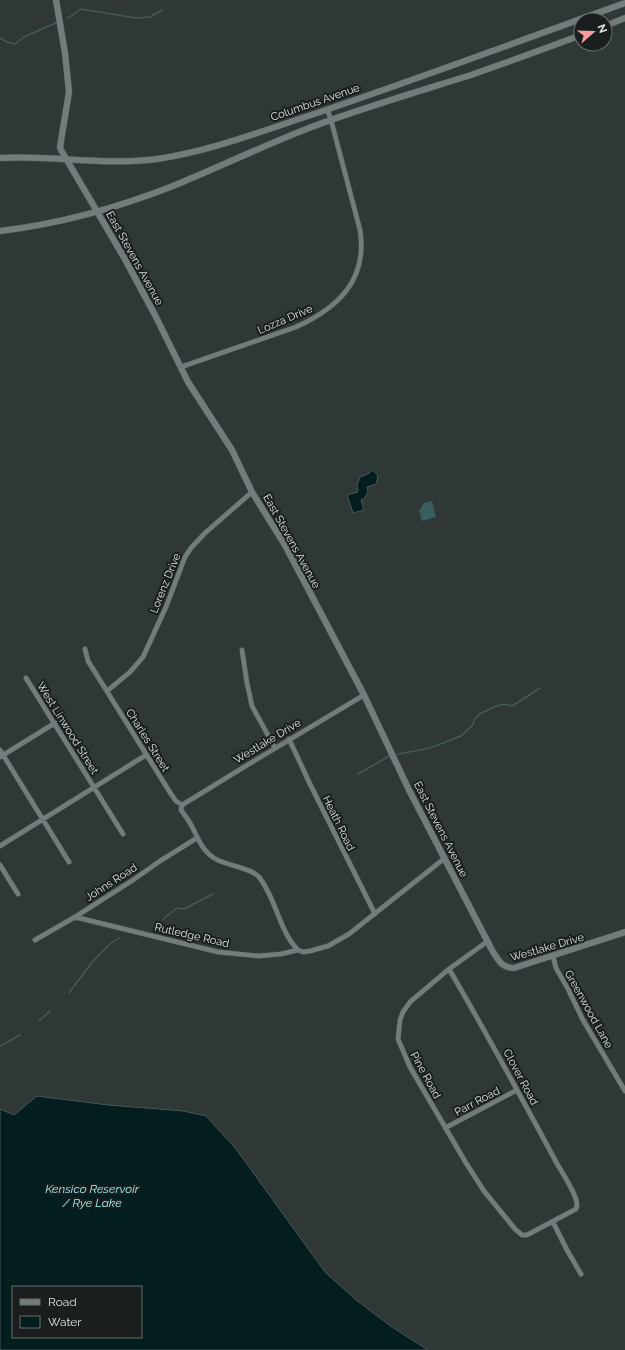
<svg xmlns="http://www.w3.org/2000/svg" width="625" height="1350" font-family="Raleway,sans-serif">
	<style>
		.green { fill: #385e5f }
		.water { fill: #041d1f; stroke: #45585a; fill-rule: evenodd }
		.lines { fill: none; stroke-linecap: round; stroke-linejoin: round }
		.stream { stroke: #45585a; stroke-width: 1.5 }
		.minor-casing { stroke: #4e5556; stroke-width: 5.5 }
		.tertiary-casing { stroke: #4e5556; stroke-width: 7 }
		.minor { stroke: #727c7c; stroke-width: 4.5 }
		.tertiary { stroke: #727c7c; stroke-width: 6 }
		.labels { text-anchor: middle; stroke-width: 4; stroke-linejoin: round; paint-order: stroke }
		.street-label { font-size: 11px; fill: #dce1e2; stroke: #1a1e1e }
		.water-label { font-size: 12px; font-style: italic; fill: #9df2f6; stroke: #1a1e1e }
	</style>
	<rect width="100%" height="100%" fill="#2f3737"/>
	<!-- green -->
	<path class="green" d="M432,501L436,517L422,521L419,511L424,503Z"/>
	<!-- water -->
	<path class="water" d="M373,470L378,476L376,484L367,487L368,492L364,499L361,500L364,510L353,513L347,495L358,492L357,485L360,477C365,476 370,473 373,470Z
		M37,1096L108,1105L183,1111L206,1116L236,1149L325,1272L356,1300L392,1327L428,1350H0V1109L14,1115ZM13,1287H141V1337H13Z"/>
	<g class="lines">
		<!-- stream -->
		<path class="stream" d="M68,18L81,9L136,18L150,17L162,10
			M0,38L7,42L15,44L24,37L58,22
			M398,754L430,748L461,736L473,725L474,720L479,714L497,706L504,704L512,706L540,688
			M358,774L389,756
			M163,919L177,908L184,909L213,894
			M69,993L93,961L110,944L119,938
			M39,1021L50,1011
			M0,1046L20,1035"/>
		<defs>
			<path id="minor" d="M181,367L296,327C338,308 368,280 360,230L331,120L327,109
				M85,649L88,661L171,794L176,801L182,805L181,810C184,814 187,818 190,823C197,835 201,850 214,858C226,866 250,867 259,877C276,898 279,931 298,950
				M242,650L247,683L252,706L275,748
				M26,678L123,834
				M107,691L130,672L143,657L166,607L185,557L191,548L205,533L252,492
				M289,739L310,784L375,914
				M0,750L69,862
				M0,757L55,723
				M182,805L244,767L364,695
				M0,846L146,755
				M0,865L18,894
				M75,917L218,952L258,956L281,954L298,950L303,952L310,951L328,946L349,934L445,858
				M35,940L75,917L133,880L160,861L197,838
				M553,956L556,968L568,989L583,1020L625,1091
				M449,969C486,1032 520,1095 554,1158C559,1169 582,1200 576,1209L527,1235H522L515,1229L484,1191L466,1163L410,1067L398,1039L400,1020L403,1012L410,1002L449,969L488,941
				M445,1128L517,1090
				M553,1222L567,1250L581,1274"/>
			<path id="tertiary" d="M56,0L65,53L69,92L60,147L61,150L126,261L156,317L188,382L232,450L252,492L286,547L364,695L409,790L493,952C499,961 502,968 514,968L625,932
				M605,26L625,18
				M0,158C52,155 105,166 157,159C211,151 265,130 317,113C420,78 522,40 625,3
				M0,231C59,224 117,208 173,186C219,167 263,146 309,128C362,108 417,92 471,75C508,62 544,49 581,35"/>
		</defs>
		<!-- minor casing -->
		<use href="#minor" class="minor-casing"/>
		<!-- tertiary casing -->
		<use href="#tertiary" class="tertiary-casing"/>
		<!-- minor -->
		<use href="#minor" class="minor"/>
		<!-- tertiary -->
		<use href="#tertiary" class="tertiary"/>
	</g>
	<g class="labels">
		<!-- street labels -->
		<g class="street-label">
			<text transform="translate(315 102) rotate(-19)" y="4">Columbus Avenue</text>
			<text transform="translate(135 258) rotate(61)" y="4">East Stevens Avenue</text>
			<text transform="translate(285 319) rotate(-23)" y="4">Lozza Drive</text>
			<text transform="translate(292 541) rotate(61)" y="4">East Stevens Avenue</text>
			<text transform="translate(165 583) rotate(-68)" y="4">Lorenz Drive</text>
			<text transform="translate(68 728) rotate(58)" y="4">West Linwood Street</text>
			<text transform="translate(148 740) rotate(58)" y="4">Charles Street</text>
			<text transform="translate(267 741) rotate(-31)" y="4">Westlake Drive</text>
			<text transform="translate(339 823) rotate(64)" y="4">Heath Road</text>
			<text transform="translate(441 829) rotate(63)" y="4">East Stevens Avenue</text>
			<text transform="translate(111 882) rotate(-33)" y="4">Johns Road</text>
			<text transform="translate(192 935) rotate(13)" y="4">Rutledge Road</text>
			<text transform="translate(547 947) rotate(-16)" y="4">Westlake Drive</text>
			<text transform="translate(589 1009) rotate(61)" y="4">Greenwood Lane</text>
			<text transform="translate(426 1075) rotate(61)" y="4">Pine Road</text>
			<text transform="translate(521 1077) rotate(62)" y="4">Clover Road</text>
			<text transform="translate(477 1101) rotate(-28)" y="4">Parr Road</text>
		</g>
		<!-- water labels -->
		<g class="water-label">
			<text x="92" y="1193">Kensico Reservoir<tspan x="92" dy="14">/ Rye Lake</tspan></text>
		</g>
	</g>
	<!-- legend -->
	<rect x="12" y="1286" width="130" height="52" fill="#1a1e1e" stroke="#686c6c"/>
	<rect x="20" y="1299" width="20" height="6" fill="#727c7c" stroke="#686c6c"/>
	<text x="48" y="1306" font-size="12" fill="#dce1e2">Road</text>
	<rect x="20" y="1316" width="20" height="12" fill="#041d1f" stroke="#686c6c"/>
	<text x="48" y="1326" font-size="12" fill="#dce1e2">Water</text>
	<!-- north arrow -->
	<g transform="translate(593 32) rotate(70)"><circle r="19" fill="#1a1e1e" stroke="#686c6c"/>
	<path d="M0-3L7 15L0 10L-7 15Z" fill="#f59b9c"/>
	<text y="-6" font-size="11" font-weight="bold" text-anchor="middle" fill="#dce1e2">N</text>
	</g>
</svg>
